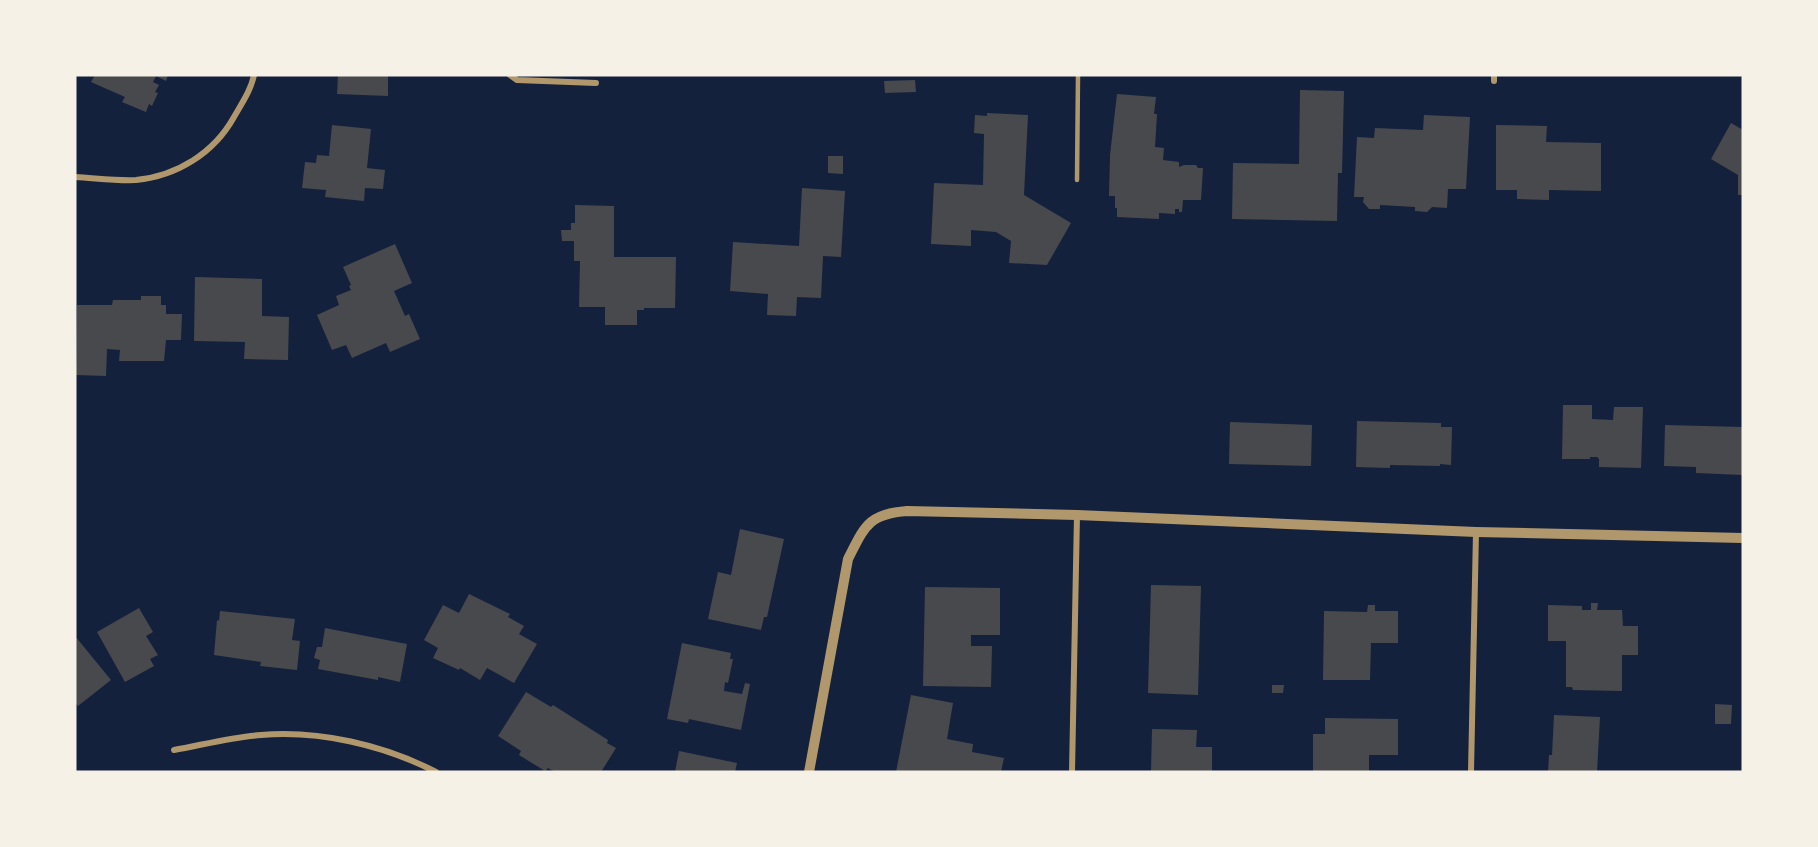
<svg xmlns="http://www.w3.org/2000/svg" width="1818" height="847" font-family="'Exo 2',sans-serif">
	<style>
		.building { fill: #48494c }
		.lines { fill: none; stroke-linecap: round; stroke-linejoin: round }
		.service { stroke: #b1986c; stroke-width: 4.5 }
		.minor { stroke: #b1986c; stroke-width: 6 }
		.tertiary { stroke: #b1986c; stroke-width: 10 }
	</style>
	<rect width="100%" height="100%" fill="#14213d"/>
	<!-- building -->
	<path class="building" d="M95,75H168L166,81L156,76L153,82L159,85L155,92L158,93L152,106L149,104L146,112L122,102L125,97L91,82Z
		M338,75H388V96L337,94Z
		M915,80L916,92L885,93L884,81Z
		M1300,90L1344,91L1342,173H1338L1337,221L1232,219L1233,163L1299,164Z
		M1117,94L1156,97L1154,114H1157L1155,147L1164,148L1163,160L1179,162V167L1184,165H1196L1198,168H1203L1201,200H1183L1182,212H1179V209H1175V214L1159,213V219L1117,217V208H1115V196H1109L1110,155Z
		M987,113L1028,115L1024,195L1071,223L1047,265L1009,263L1011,241L996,232L971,230V246L931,244L934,183L983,185L984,134L974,133L975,115L987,116Z
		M1424,115L1470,117L1466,189H1448L1447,208L1432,207L1427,212L1415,211V207L1380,205V209H1369L1363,202L1364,197H1354L1357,137L1374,138L1375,128L1423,130Z
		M1731,123L1743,130V195H1738V175L1711,159Z
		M332,125L371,129L367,168L385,170L383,189L365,188L364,201L325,197L326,190L302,188L305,162L316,163L317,155L329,156Z
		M1496,125L1547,126L1546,142L1601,143V191L1549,190V200L1517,199V190H1496Z
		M828,156H843V174L828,173Z
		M802,188L845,191L841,257L823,256L821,298L797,297L796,316L767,315L768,294L730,291L733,242L799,246Z
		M575,205L614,206V257H676L675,308H644V310H637V325H605V307H579L580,261H574V241H562L561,230H571V223H575Z
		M395,244L412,283L394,291L405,316L409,314L420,339L390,352L386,343L352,358L346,345L332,350L317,315L339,305L336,296L351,290L349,286L351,285L343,267Z
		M195,277L262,279V316L289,317L288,360L244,359L245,342L194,341Z
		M141,296H161V305H166V314H182L181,340H166L164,361H119L120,350L107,349L106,376L76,375L77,305H112L113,300H141Z
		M1563,405H1592V419L1613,420L1614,407H1643L1641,468L1599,467V459L1597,457H1590V459H1562Z
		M1357,421L1441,423V427H1452L1451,465L1440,464V466L1390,465V468L1356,467Z
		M1230,422L1312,425L1311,466L1229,464Z
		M1665,425L1743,427V475L1696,473V467L1664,466Z
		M740,529L784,539L767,617H764L761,630L708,619L718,572L731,575Z
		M1151,585L1201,586L1198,695L1148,693Z
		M925,587L1000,588V635H971V646H992L991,687L923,686Z
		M469,594L510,614L508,617L524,626L519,634L537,644L514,683L487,668L480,680L460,668L459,670L433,658L438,648L424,640L443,605L459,613Z
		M1591,603H1598L1597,610H1622L1623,626H1638V655H1622V691L1573,690L1572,687H1566V641H1548V605L1582,606V610H1591Z
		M1368,605H1375V611H1398V643H1371L1370,680H1323L1324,611L1367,612Z
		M139,608L153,632L146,636L158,655L150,659L154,666L125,682L97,632Z
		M220,611L295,619L292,640L300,641L297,670L260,666L261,662L214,655L217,620L219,621Z
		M325,628L407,644L400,682L378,677V680L318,669L320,660L314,658L317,647H322Z
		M75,636L111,680L78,706L75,702Z
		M682,643L731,653L730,659H733L728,683L725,682L724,691L742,694L745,683L750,684L741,730L689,719L688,723L667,719Z
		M1272,685H1284L1283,693H1272Z
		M526,692L551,707L553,705L608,740L607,743L616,748L601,772H555L548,768L545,771L519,755L521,751L498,736Z
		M911,695L953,703L947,739L973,744L972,752L1004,758L1001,772H896Z
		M1715,704L1732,705L1731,724H1715Z
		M1554,715L1600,717L1597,772H1548L1549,755H1552Z
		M1325,718L1398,719V755H1369V772H1313V734H1325Z
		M1152,729L1197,730L1196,747H1212V772H1151Z
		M679,751L737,763L735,772H675Z"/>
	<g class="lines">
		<!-- service -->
		<path class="service" d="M1077,180L1078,75"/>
		<!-- minor -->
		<path class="minor" d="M510,75L517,80L596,83
			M1494,75V81
			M75,177C95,178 116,181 136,180C177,176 214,153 234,117C242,103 251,90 254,75
			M174,750C202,745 232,737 261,735C319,730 384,745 436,772
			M1072,772L1077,515
			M1471,772L1476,532"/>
		<!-- tertiary -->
		<path class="tertiary" d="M809,772L848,559C865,526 868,514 907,511L1077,515L1476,532L1743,538"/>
	</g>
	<!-- border -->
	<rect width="1818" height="847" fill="none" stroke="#f6f1e7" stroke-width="153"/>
</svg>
